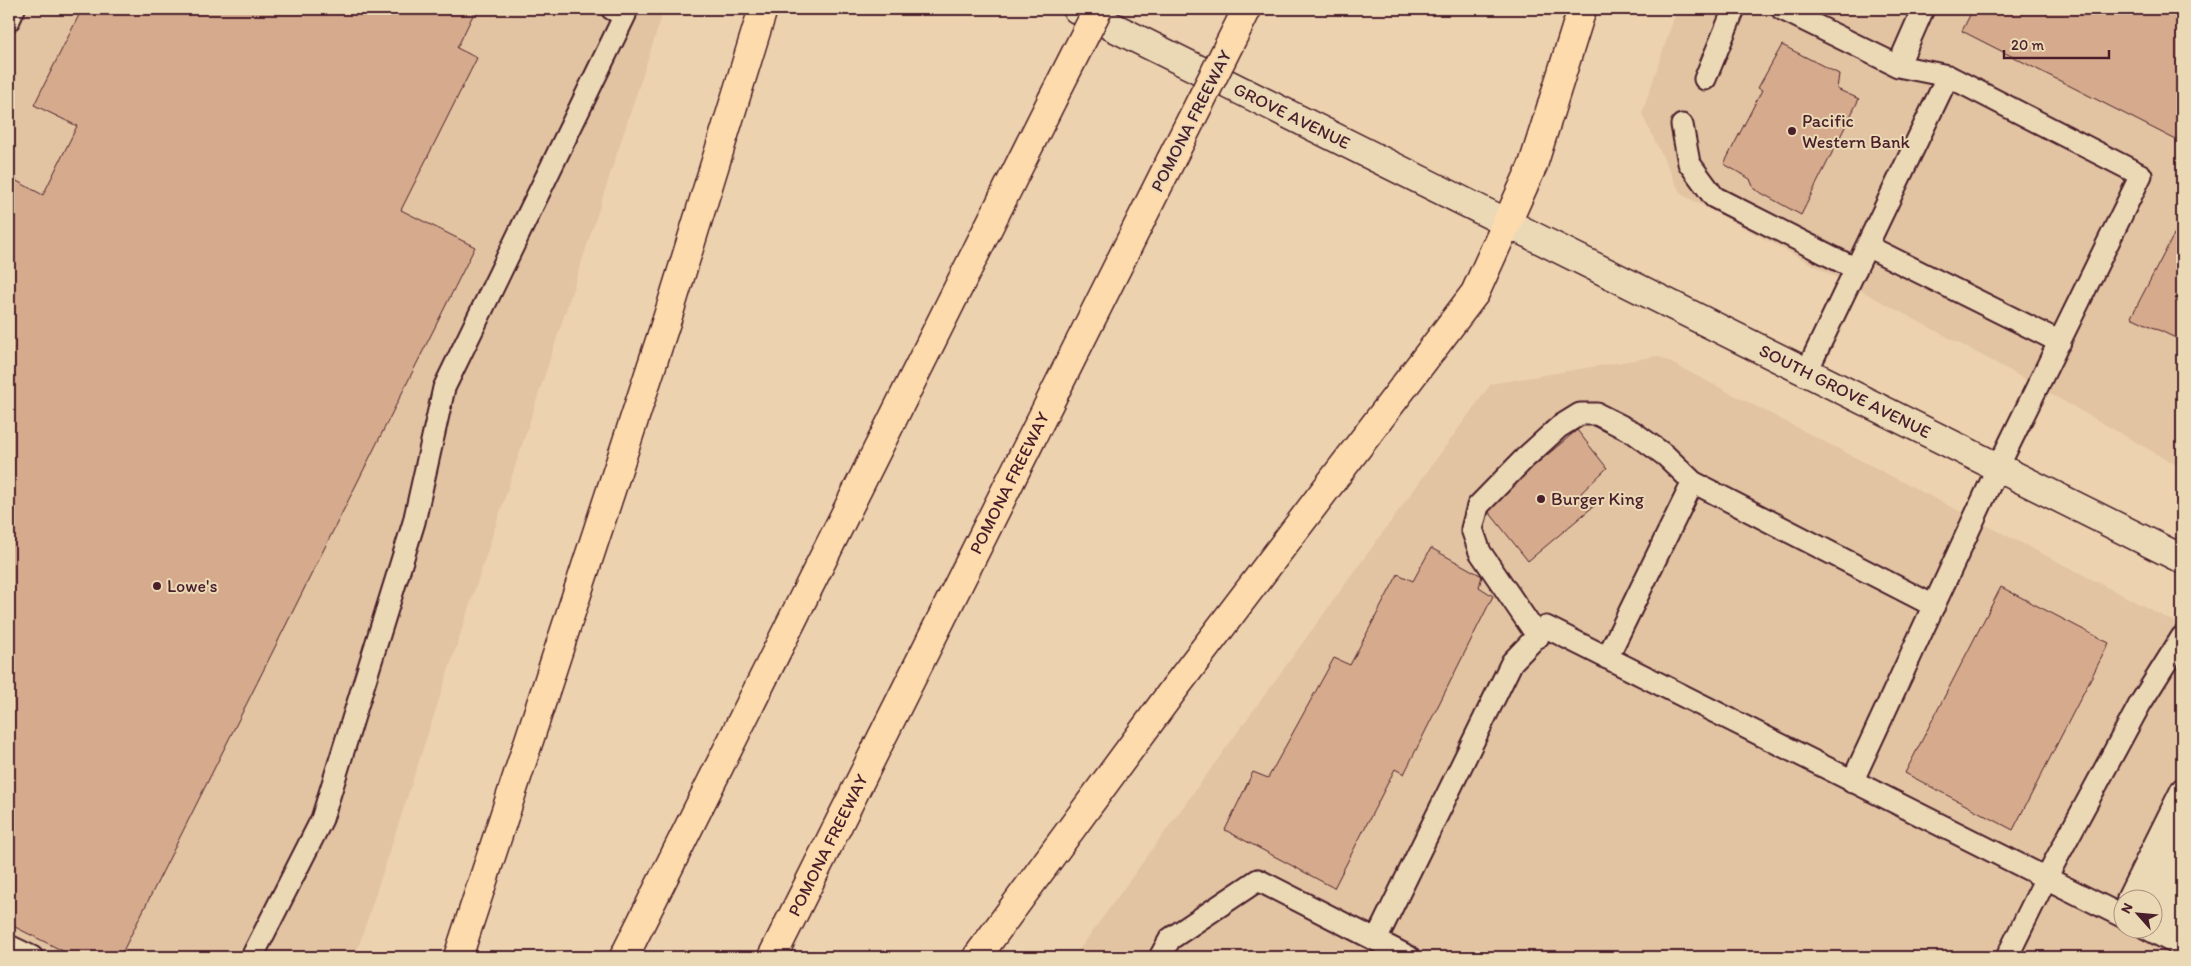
<svg xmlns="http://www.w3.org/2000/svg" width="2191" height="966" font-family="Itim,sans-serif">
	<style>
		.built { fill: #e2c3a2; fill-rule: evenodd }
		.building { fill: #d6ab8d; stroke: #4a1f2b }
		.lines { fill: none; stroke-linecap: round; stroke-linejoin: round }
		.lane-casing { stroke: #4a1f2b; stroke-width: 25 }
		.secondary-casing { stroke: #4a1f2b; stroke-width: 31 }
		.highway-casing { stroke: #4a1f2b; stroke-width: 31 }
		.lane { stroke: #ebd9b6; stroke-width: 21 }
		.secondary { stroke: #ebd9b6; stroke-width: 28 }
		.highway { stroke: #fedbac; stroke-width: 28 }
		.highway-bridge-casing { stroke: #4a1f2b; stroke-width: 31; stroke-linecap: butt }
		.highway-bridge { stroke: #fedbac; stroke-width: 28 }
		.poi-dot { fill: #4a1f2b; stroke: #ebd9b6; stroke-width: 2 }
		.labels { text-anchor: middle; stroke-width: 4; stroke-linejoin: round; paint-order: stroke }
		.street-label { font-size: 18px; fill: #4a1f2b; stroke: #ebd9b6 }
		.poi-label { font-size: 18px; fill: #4a1f2b; stroke: #ebd9b6; text-anchor: start }
	</style>
	<rect width="100%" height="100%" fill="#ecd2ae"/>
	<filter id="ink" filterUnits="userSpaceOnUse"><feTurbulence type="fractalNoise" baseFrequency=".02" numOctaves="2"/><feDisplacementMap in="SourceGraphic" scale="10" xChannelSelector="R" yChannelSelector="G"/><feConvolveMatrix kernelMatrix="1 2 1 2 8 2 1 2 1" color-interpolation-filters="sRGB"/></filter>
	<g filter="url(#ink)">
		<!-- built -->
		<path class="built" d="M9,9H664L355,957H9Z
			M1677,9H2173L2182,13V459L2178,466L1998,364L1681,194L1642,114Z
			M1658,356L2182,626V957H1074L1491,384ZM2124,898H2154V928H2124Z"/>
		<!-- building -->
		<path class="building" d="M82,9H471L475,11L457,48L477,58L401,210L475,247L120,957H75L9,924V177L43,195L77,126L34,105Z
			M1973,9H2165L2182,17V143L1962,31Z
			M1782,45L1839,74L1837,89L1859,99L1801,215L1754,189L1750,179L1724,164L1762,90L1758,88Z
			M2182,219V341L2131,317Z
			M1577,430L1607,468L1581,493L1595,505L1528,561L1485,507Z
			M1431,548L1482,576L1479,587L1493,596L1404,774L1395,769L1334,888L1225,830L1253,772L1268,778L1334,658L1350,665L1398,574L1413,581Z
			M2001,587L2109,643L2013,830L1905,773Z"/>
		<g class="lines">
			<defs>
				<path id="lane" d="M1782,9L1898,66L1923,9
					M9,20L14,9
					M1898,66L1948,76
					M1705,79L1734,9
					M1682,125L1689,163L1714,197L1856,269
					M1867,246L2060,342
					M1807,371L1948,76L2141,175L1998,467L1852,782
					M1538,637L1480,552L1472,529L1478,506L1525,458L1559,427L1580,414H1597L1633,432L1666,456L1693,482
					M1607,658L1693,482L1934,606
					M2148,890L2182,824
					M2128,898L2182,789
					M2124,917L2046,878L2140,704L2182,637
					M2154,919L2182,862
					M2146,928L2182,947
					M2165,938L2182,904
					M1376,940L1512,662L1546,627L2046,878L2007,957
					M9,946L32,957
					M252,957L322,819L414,522L444,388L625,15L612,9
					M1160,957L1170,939L1258,880L1409,957"/>
				<g id="secondary">
					<path id="s1" d="M1077,9L2182,559"/>
				</g>
				<g id="highway">
					<path d="M458,957L668,316L763,9"/>
					<path d="M624,957L1052,100"/>
					<path id="s2" d="M772,957L1171,160"/>
					<path d="M977,957L1174,689L1475,293L1533,165L1582,9"/>
				</g>
			</defs>
			<!-- lane casing -->
			<use href="#lane" class="lane-casing"/>
			<!-- secondary casing -->
			<use href="#secondary" class="secondary-casing"/>
			<!-- highway casing -->
			<use href="#highway" class="highway-casing"/>
			<!-- lane -->
			<use href="#lane" class="lane"/>
			<!-- secondary -->
			<use href="#secondary" class="secondary"/>
			<!-- highway -->
			<use href="#highway" class="highway"/>
			<defs>
				<path id="highway-bridge" d="M1052,100L1098,9
					M1171,160L1247,9"/>
			</defs>
			<!-- highway-bridge casing -->
			<use href="#highway-bridge" class="highway-bridge-casing"/>
			<!-- highway-bridge -->
			<use href="#highway-bridge" class="highway-bridge"/>
		</g>
	</g>
	<!-- markers -->
	<g class="poi-dot">
		<circle cx="1792" cy="131" r="5"/>
		<circle cx="1541" cy="499" r="5"/>
		<circle cx="157" cy="586" r="5"/>
	</g>
	<g class="labels">
		<!-- street labels -->
		<g class="street-label">
			<text dy="6" stroke="none"><textPath href="#s1" startOffset="240">GROVE AVENUE</textPath></text>
			<text transform="translate(1191 121) rotate(-63)" y="6">POMONA FREEWAY</text>
			<text dy="6" stroke="none"><textPath href="#s1" startOffset="858">SOUTH GROVE AVENUE</textPath></text>
			<text dy="6" stroke="none"><textPath href="#s2" startOffset="530">POMONA FREEWAY</textPath></text>
			<text dy="6" stroke="none"><textPath href="#s2" startOffset="125">POMONA FREEWAY</textPath></text>
		</g>
		<!-- poi labels -->
		<g class="poi-label">
			<text x="1802" y="127">Pacific<tspan x="1802" dy="21">Western Bank</tspan></text>
			<text x="1551" y="505">Burger King</text>
			<text x="167" y="592">Lowe's</text>
		</g>
	</g>
	<!-- margin -->
	<rect width="2191" height="966" fill="none" stroke="#ebd9b6" stroke-width="30"/>
	<rect x="15" y="15" width="2161" height="936" fill="none" stroke="#4a1f2b" stroke-width="2" filter="url(#ink)"/>
	<!-- north arrow -->
	<g transform="translate(2138 914) rotate(297)"><circle r="24" fill="#ebd9b6" stroke="#ab8f7e"/>
	<path d="M0-4L9 19L0 12L-9 19Z" fill="#4a1f2b"/>
	<text y="-8" font-size="14" font-weight="bold" text-anchor="middle" fill="#4a1f2b">N</text>
	</g>
	<!-- scale -->
	<path d="M2004 50v8h105v-8" fill="none" stroke="#4a1f2b" stroke-width="2.5"/>
	<text x="2011" y="50" font-size="15" fill="#4a1f2b" stroke="#ebd9b6" stroke-width="4" paint-order="stroke">20 m</text>
</svg>
